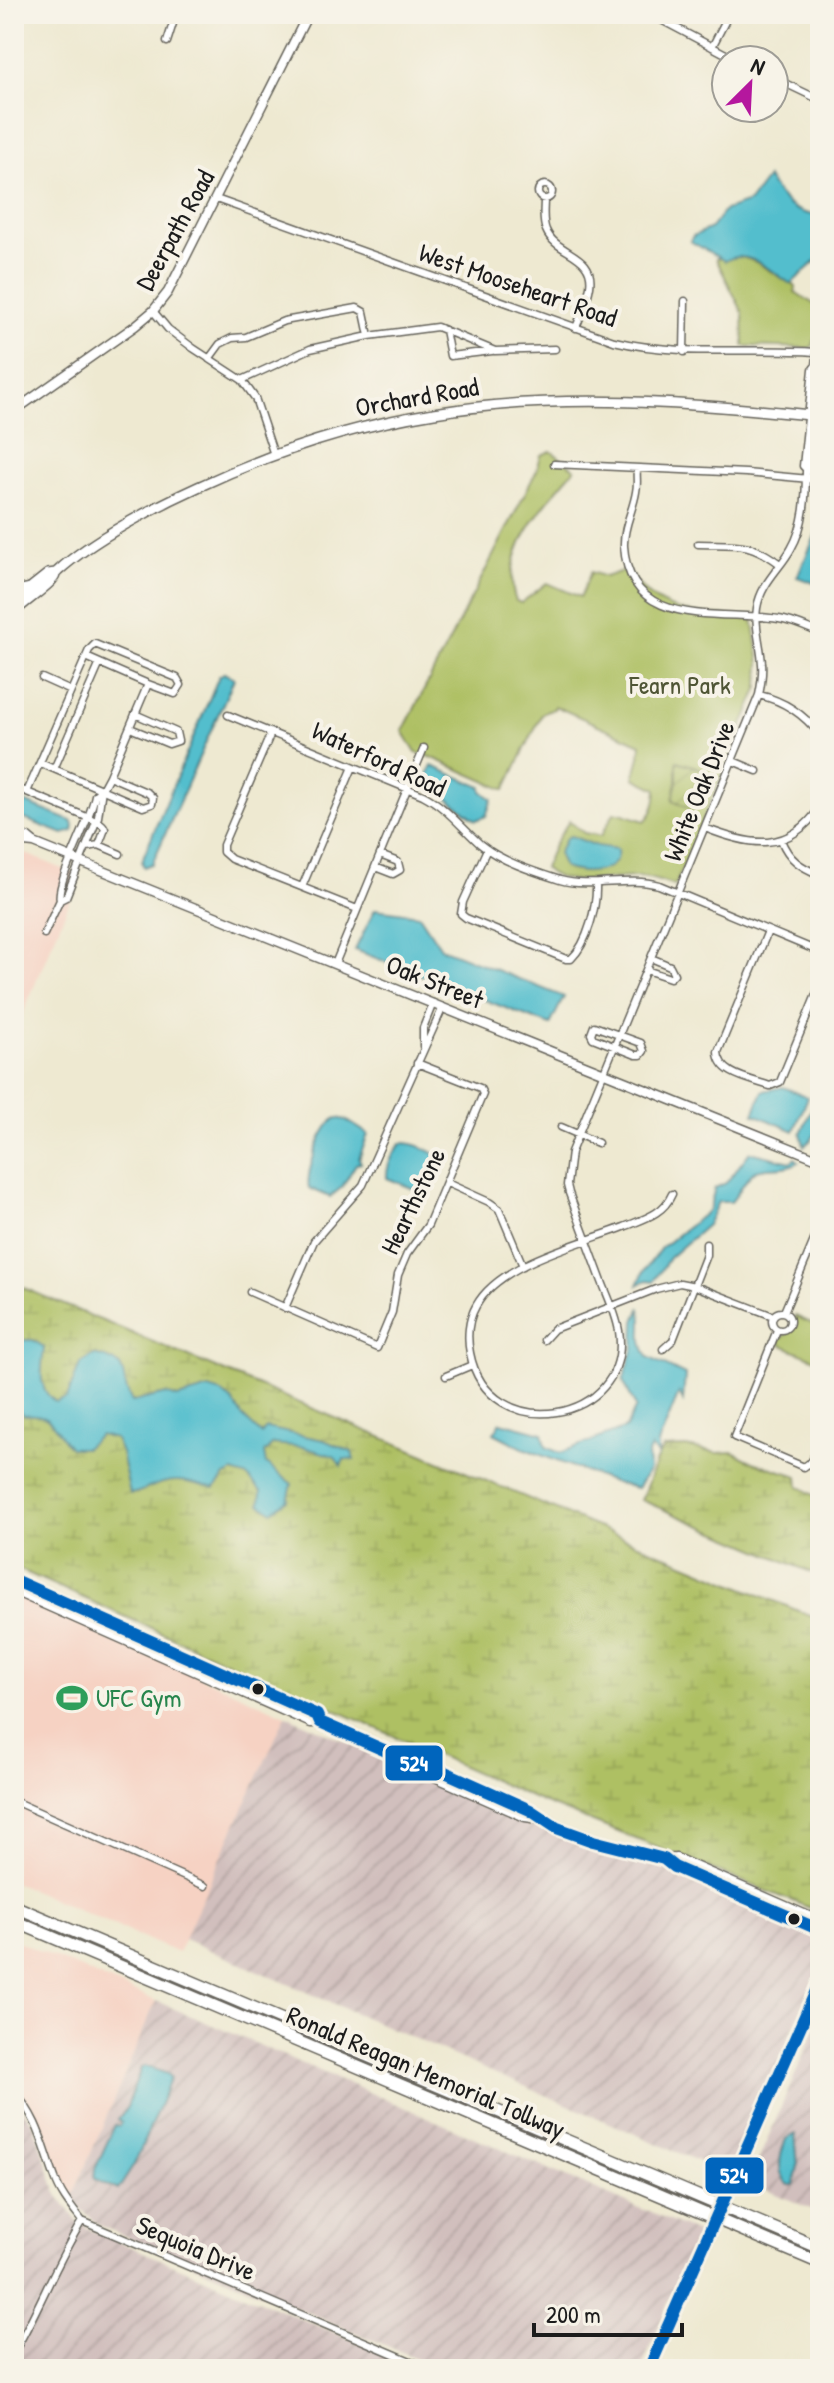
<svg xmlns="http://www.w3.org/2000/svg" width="834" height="2383" font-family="'Patrick Hand',sans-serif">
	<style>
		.built { fill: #f6d2c3 }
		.industrial { fill: url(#industrial-furrows) }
		.green { fill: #aec064; stroke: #656e40; stroke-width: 2 }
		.wetland { fill: url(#wetland-marsh); stroke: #656e40; stroke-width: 2 }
		.garden { fill: url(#garden-furrows); stroke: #656e40; stroke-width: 2 }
		.water { fill: #52becd; stroke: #376d74; stroke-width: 2 }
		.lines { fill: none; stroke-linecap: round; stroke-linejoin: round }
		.street-casing { stroke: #66645b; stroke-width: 9 }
		.secondary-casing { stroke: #66645b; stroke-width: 11 }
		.primary-casing { stroke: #66645b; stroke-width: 12 }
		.highway-casing { stroke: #66645b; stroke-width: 14 }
		.street { stroke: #fff; stroke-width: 6 }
		.secondary { stroke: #fff; stroke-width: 8 }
		.primary { stroke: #fff; stroke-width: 9 }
		.highway { stroke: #fff; stroke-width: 11 }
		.secondary-bridge-casing { stroke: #66645b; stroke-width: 11; stroke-linecap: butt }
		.secondary-bridge { stroke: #fff; stroke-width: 8 }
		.bus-1-casing { stroke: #f7f3e8; stroke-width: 18 }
		.bus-1 { stroke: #0065bd; stroke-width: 12 }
		.bus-dot { fill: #1c1c1c; stroke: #f7f3e8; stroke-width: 3 }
		.labels { text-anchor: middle; stroke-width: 8; stroke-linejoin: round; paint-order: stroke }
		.street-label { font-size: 26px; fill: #1c1c1c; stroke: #f7f3e8 }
		.park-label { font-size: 26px; fill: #4f5535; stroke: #f7f3e8 }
		.leisure-label { font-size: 26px; fill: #27864d; stroke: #f7f3e8; text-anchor: start }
		.line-badge { stroke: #f7f3e8; stroke-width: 3 }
		.badge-label { font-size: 22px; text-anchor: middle; font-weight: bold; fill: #fff }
	</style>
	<defs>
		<pattern id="industrial-furrows" width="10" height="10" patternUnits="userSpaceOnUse" patternTransform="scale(2)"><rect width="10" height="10" fill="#d1bfbd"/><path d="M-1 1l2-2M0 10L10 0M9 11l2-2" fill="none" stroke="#b3a4a2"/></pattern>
		<pattern id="wetland-marsh" width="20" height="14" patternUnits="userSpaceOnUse" patternTransform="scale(2)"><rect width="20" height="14" fill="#aec064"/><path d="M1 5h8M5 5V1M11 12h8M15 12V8" fill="none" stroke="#95a456"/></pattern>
		<pattern id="garden-furrows" width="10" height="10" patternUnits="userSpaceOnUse" patternTransform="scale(2)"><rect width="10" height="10" fill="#aec064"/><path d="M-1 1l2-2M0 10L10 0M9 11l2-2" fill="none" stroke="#95a456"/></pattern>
	</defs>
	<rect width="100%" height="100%" fill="#f7f3e8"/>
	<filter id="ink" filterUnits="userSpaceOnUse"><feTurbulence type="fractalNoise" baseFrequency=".0125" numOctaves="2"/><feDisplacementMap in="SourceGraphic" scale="16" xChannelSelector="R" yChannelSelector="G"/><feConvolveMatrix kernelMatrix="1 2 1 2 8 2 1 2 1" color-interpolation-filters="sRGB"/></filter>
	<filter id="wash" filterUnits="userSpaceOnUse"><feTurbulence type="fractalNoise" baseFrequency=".006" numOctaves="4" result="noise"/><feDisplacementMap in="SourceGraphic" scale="32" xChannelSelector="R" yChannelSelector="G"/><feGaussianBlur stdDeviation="1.8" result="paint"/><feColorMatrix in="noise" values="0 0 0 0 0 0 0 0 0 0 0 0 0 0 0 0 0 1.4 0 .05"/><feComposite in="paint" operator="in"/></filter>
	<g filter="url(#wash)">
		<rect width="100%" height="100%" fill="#eee9d1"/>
		<!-- built -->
		<path class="built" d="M14,849L80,876L14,1035Z
			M14,1594L286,1715L178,1953L14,1882Z
			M14,1940L156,2001L71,2200L62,2185L43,2130L27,2101L14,2088Z"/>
		<!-- industrial -->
		<path class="industrial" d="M286,1715L588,1849L627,1856L673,1870L820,1936V1965L730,2175L184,1939Z
			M156,2001L697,2233L641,2369H442L99,2225L71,2200Z
			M820,2017V2213L749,2182Z
			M14,2098L33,2123L57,2193L77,2221L91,2230L421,2369H14Z"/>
		<!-- green -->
		<path class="green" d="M737,255L756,262L796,287L795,292L820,308V320L813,346L809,348L744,346L743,313L716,259Z
			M551,451L575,469C547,500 498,555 516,601L521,603L547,583L580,597L591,572L605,577L628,569C656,620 702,613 753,618L760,663L759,687L675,886C663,882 650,877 638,877C610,877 565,890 544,868L554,845L569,821L584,833L601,836L614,813H620L645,821C655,811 656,802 657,789L634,778L640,757L641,744L555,706L554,709L548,710L542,714L505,790L431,757L416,753L403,731L537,470L541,455Z
			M795,1316L820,1327V1361L779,1344L781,1338L794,1329Z"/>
		<!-- wetland -->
		<path class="wetland" d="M14,1284L820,1620V1912L540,1801L14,1567Z
			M686,1447L717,1453L733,1452L753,1462L798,1476L799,1486L820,1499V1562L815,1574L641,1500L658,1456L664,1448Z"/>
		<!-- garden -->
		<path class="garden" d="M677,761L709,771L694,810L673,800L677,781Z"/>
		<!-- water -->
		<path class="water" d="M767,178C779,198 794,216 820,215V257L791,284C771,272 748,247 725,261L690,241L693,236L711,228L725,210L749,202Z
			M817,495L820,496V585L797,577L818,530Z
			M224,673L234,678L233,681L152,864L144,867L142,863L144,855L219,676Z
			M432,766L482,787V791L492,799L486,816L476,820C465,811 432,787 427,777Z
			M14,798L71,821L74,825L73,831L63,834L14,815Z
			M571,836L597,846L617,849C621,875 581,875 564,868L558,853L567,837Z
			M375,909L419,915L441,948L564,997L550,1025L355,950Z
			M783,1087L808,1097L794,1131L754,1114L763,1091Z
			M820,1090C820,1115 826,1129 804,1146L801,1133Z
			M337,1118L346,1120L368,1134L359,1159L361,1163L356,1164L342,1187L330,1197L309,1188C305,1173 322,1125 337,1118Z
			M402,1143C414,1143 431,1149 439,1158L424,1193L387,1178C386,1166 394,1151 402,1143Z
			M750,1152L791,1162L795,1158L799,1162C781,1172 767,1164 755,1171C746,1177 739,1193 731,1202H718L707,1225L669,1258L654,1281L647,1280L638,1285L644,1271L661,1248L709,1210L715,1188L726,1183Z
			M640,1309C646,1326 636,1337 648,1357L685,1375L683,1401L679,1393L658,1444V1456L651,1447L648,1453L649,1470L637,1488L615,1483L523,1448L494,1433L501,1422L543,1433L546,1447L560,1453L626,1428L636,1407L623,1381L634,1347L635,1321Z
			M14,1340H33L44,1347C42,1369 36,1389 56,1402L67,1398L80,1364L94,1355C135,1364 116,1373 132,1402L166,1394L178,1398L209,1389L222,1393L233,1401L242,1416L261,1434L266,1428L324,1440L352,1452L354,1460L344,1459L341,1466L334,1456L303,1447L273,1444L264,1453L266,1464L292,1484L288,1500L272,1511L260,1504L261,1491L248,1477L233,1472L225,1476L215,1488C201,1487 188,1480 175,1481C157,1481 146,1492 130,1494L121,1453L115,1439L100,1435L85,1448H70C52,1428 55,1413 24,1415L14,1407Z
			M145,2066L168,2074L171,2078L134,2165L118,2190L94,2179L95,2169L115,2125L120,2126L122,2122L118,2119L127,2107L141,2068Z
			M795,2134L798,2166L794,2185H789C775,2174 780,2154 786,2139Z"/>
	</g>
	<g filter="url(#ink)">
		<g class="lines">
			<defs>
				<path id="street" d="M650,14L737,60
					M167,42L176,14
					M712,47L729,14
					M774,78L820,100
					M538 192a7 7 0 1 1 14 0a7 7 0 1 1-14 0Z
					M216,199L614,341C681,357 748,347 817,352
					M544,199C544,209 542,221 546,230C556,255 595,253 590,286C588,300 581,314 576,328
					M153,311L168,329L193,348L242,380L255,398L274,455
					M445,330L450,356L492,351
					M684,352L685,301
					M209,359L220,344L232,338L246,337L284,321L357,308L364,312L369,336L437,327L495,351L555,349
					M242,380L310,349L369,336
					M554,464L746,473L820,480
					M637,468C636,476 638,484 636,492C633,511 623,527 624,546C629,632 722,609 779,619C793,621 807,628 820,633
					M806,469L809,465L819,370L816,365L820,331
					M698,544C735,545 748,540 780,564
					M86,657L148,684
					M42,678L71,691
					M759,695C785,701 804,714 820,735
					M228,715L423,795C446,807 461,827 480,844C500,861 535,872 560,880C593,889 627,876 659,885L820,952
					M130,728L169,744L178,741L176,732L135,714
					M271,733L223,845V852L231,859L357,909
					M733,761L757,771
					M40,763L143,807L152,804L153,798L148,793L109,776
					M54,769L100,663
					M14,787L27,792
					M705,828C750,846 789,854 820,807
					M781,840C789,860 801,867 820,875
					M87,847L99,845L120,854
					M487,849L463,902L461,914L466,918L566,959H571C588,943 597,906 596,884
					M375,867L393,874L400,870L398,862L380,855
					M302,887L353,767
					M60,900C55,883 91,820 95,795L102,789L109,776L148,684L175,694L181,685L177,678L95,644L89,650L27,792L89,818C95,821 103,822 105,829L99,845
					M768,931L718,1052C719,1075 751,1079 770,1086L780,1082L820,985
					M44,934L60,900L66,897L98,817L102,789
					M335,964L424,748
					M646,970L670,978L674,974L670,966L651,958
					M594,1026L641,1043L644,1051L641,1055H636L593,1038L591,1034Z
					M423,1046V1028L433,1003
					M561,1127L598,1143
					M447,1183L489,1202L499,1209L523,1266
					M672,1194C663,1215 643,1219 624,1227C580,1244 499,1263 476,1306C468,1320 467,1338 470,1353C488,1448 633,1423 619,1331C616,1313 607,1295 601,1279C590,1250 580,1222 569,1193L567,1185L571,1152L759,695C761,685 763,674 762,664C761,645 754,626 757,608C761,583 780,569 791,549C805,525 806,496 806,469L803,466L813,369L816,365
					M250,1292L377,1348L392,1312L398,1275L407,1254L428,1225L483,1094L480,1088L417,1063
					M285,1308L314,1241L363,1185L443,1007
					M772 1321a9 9 0 1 1 18 0a9 9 0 1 1-18 0Z
					M784,1312L820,1226
					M777,1330L734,1437L804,1467L812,1461L820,1440
					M544,1340L554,1329L656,1289L680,1283L695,1286L773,1316
					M663,1349L673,1340L706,1255V1244
					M446,1376L472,1365
					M14,1801L205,1886
					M14,2092C38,2117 43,2146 55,2178C60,2194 72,2208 82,2221L429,2369
					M14,2352C39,2309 56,2263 82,2221"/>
				<path id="secondary" d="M14,411L135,326L153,311L168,292L308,14
					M14,591L29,588
					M14,832L28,838L34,843L820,1160
					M14,841L34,843
					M14,1580L317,1715L320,1722
					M14,1591L311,1723C328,1721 421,1764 435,1777L525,1817C544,1818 560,1829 578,1836C600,1845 653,1860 676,1858L820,1921
					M427,1769L436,1768L530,1810L538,1818
					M665,1860L674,1867L820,1930
					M728,2187L820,1982
					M649,2369L706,2237"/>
				<path id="primary" d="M14,601L48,574L56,573
					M14,612C26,601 40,592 51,581C59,572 50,579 58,571C92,540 156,506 198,487C273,452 352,426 434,413C560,392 693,403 820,416"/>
				<path id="highway" d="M14,1906L820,2248
					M14,1921L820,2263"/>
			</defs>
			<!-- street casing -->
			<use href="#street" class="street-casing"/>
			<!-- secondary casing -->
			<use href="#secondary" class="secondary-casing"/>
			<!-- primary casing -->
			<use href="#primary" class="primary-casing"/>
			<!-- highway casing -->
			<use href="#highway" class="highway-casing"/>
			<!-- street -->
			<use href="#street" class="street"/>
			<!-- secondary -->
			<use href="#secondary" class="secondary"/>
			<!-- primary -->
			<use href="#primary" class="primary"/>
			<!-- highway -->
			<use href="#highway" class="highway"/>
			<defs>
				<path id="secondary-bridge" d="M706,2237L728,2187"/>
			</defs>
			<!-- secondary-bridge casing -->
			<use href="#secondary-bridge" class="secondary-bridge-casing"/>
			<!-- secondary-bridge -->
			<use href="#secondary-bridge" class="secondary-bridge"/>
			<defs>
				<path id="bus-1" d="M14,1580L317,1715L320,1722L427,1769L436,1768L530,1810L557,1828L593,1841L664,1859L674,1867L820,1930
					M649,2369L820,1982"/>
			</defs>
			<!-- bus-1 casing -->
			<use href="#bus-1" class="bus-1-casing"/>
			<!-- bus-1 -->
			<use href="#bus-1" class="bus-1"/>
		</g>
	</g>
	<!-- icons -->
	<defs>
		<symbol id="stadium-bare" viewBox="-9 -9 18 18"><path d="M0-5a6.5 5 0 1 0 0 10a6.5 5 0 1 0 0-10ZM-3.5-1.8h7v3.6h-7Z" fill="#2e9e5b" stroke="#f7f3e8" stroke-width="2.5" paint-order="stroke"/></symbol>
	</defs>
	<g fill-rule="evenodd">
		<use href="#stadium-bare" x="50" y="1676" width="44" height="44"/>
	</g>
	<!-- markers -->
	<g class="bus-dot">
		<circle cx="258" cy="1689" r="7"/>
		<circle cx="794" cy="1919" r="7"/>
	</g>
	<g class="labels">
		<!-- street labels -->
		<g class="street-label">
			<text transform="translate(175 230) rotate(-61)" y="9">Deerpath Road</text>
			<text transform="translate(518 285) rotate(19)" y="9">West Mooseheart Road</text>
			<text transform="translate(417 397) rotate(-10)" y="9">Orchard Road</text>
			<text transform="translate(379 759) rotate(25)" y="9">Waterford Road</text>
			<text transform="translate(699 791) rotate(-68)" y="9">White Oak Drive</text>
			<text transform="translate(435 982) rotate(22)" y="9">Oak Street</text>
			<text transform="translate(413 1201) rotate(-64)" y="9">Hearthstone</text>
			<text transform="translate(426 2072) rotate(23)" y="9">Ronald Reagan Memorial Tollway</text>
			<text transform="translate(196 2248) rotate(23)" y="9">Sequoia Drive</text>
		</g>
		<!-- park labels -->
		<g class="park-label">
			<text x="680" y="694">Fearn Park</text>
		</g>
		<!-- leisure labels -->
		<g class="leisure-label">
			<text x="96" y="1707">UFC Gym</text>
		</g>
	</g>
	<g class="line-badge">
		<rect x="384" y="1744" width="60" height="38" rx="8" fill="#0065bd"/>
		<rect x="704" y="2156" width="61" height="39" rx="8" fill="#0065bd"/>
	</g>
	<g class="badge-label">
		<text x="414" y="1771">524</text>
		<text x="734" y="2183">524</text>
	</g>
	<!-- margin -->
	<rect width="834" height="2383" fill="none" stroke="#f7f3e8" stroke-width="48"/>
	<!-- north arrow -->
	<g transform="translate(750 84) rotate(24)"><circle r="38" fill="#f7f3e8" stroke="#9f9d96" stroke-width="2"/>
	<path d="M0-6L14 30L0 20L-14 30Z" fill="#b5179e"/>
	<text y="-12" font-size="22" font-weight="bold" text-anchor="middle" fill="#1c1c1c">N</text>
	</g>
	<!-- scale -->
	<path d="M534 2323v12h148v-12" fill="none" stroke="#1c1c1c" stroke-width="4"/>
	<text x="546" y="2323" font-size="24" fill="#1c1c1c" stroke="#f7f3e8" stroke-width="6" paint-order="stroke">200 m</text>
</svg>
